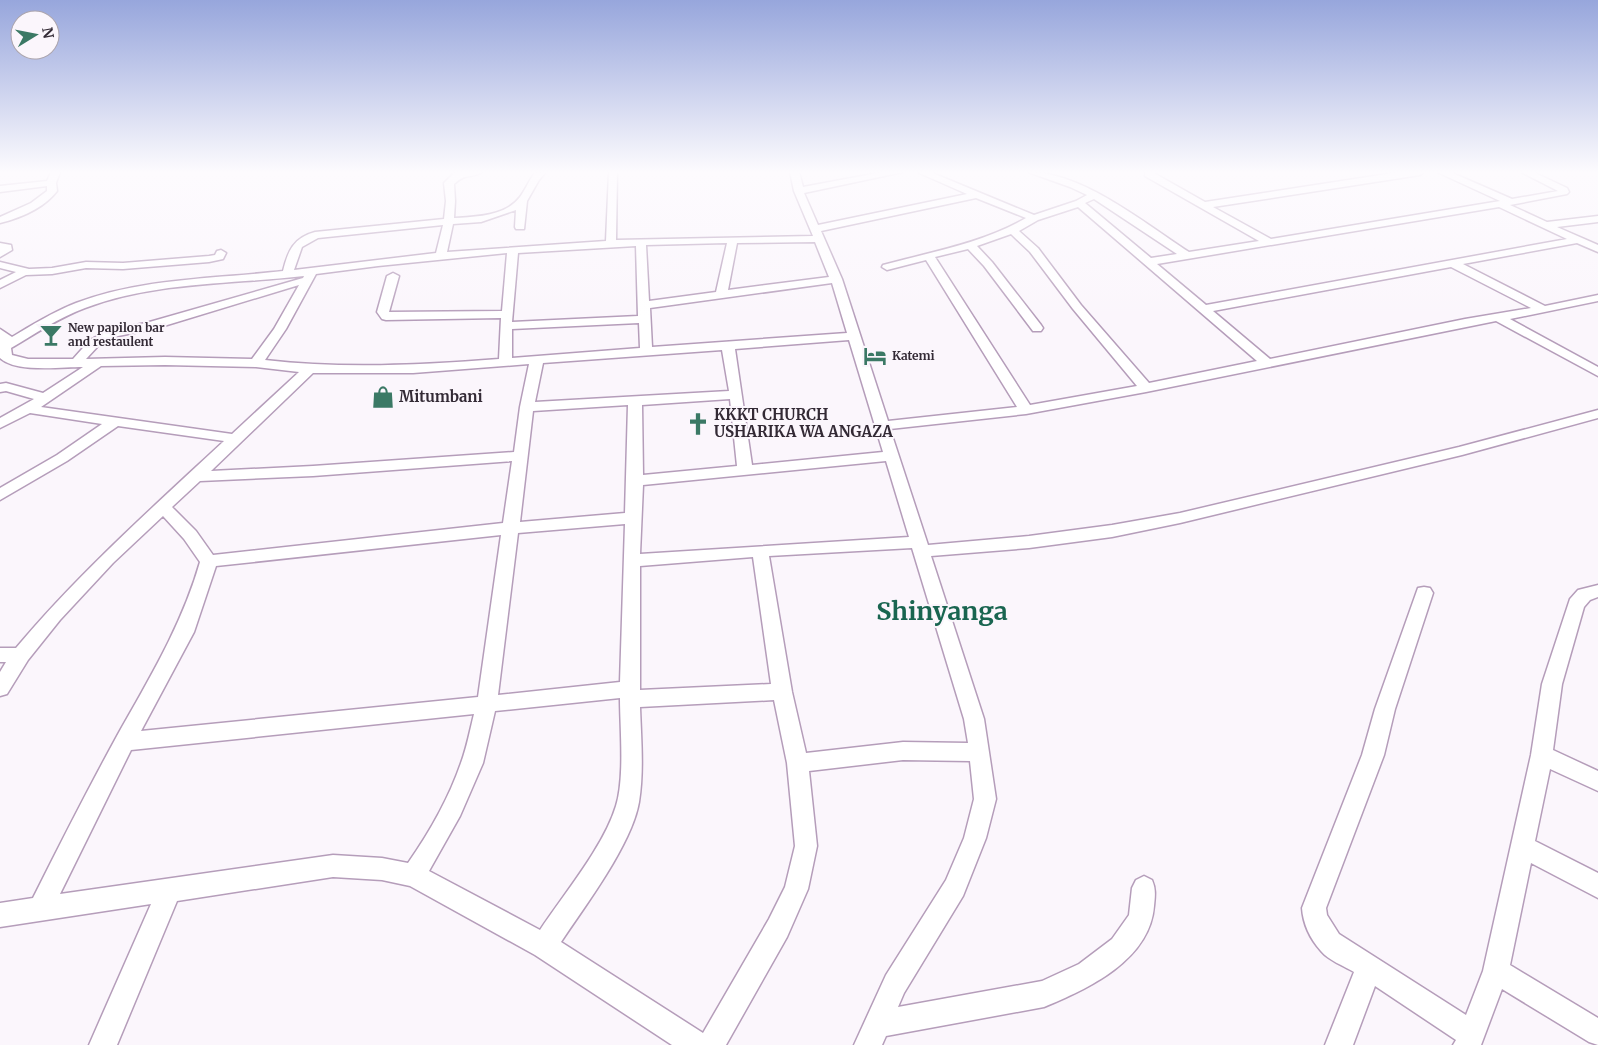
<svg xmlns="http://www.w3.org/2000/svg" width="1598" height="1045" font-family="Merriweather,serif">
	<style>
		.lines { fill: none; stroke-linecap: round; stroke-linejoin: round }
		.minor-casing { stroke: #b59dba; stroke-width: 3 }
		.minor { fill: #fff; fill-rule: evenodd }
		.labels { text-anchor: middle; stroke-width: 4; stroke-linejoin: round; paint-order: stroke }
		.far-poi-label { font-size: 12px; font-weight: bold; fill: #332a35; stroke: #fbf6fc; text-anchor: start }
		.poi-label { font-size: 15px; font-weight: bold; fill: #332a35; stroke: #fbf6fc; text-anchor: start }
		.town-label { font-size: 25px; font-weight: bold; fill: #196550; stroke: #fbf6fc }
	</style>
	<rect width="100%" height="100%" fill="#fbf6fc"/>
	<g class="lines">
		<defs>
			<path id="minor" d="M51,172H60L56,183L57,191C44,208 20,218 0,223V217L31,203L47,191V186L0,192V186L47,181Z
				M455,172H482C471,179 467,172 454,184L455,201L454,218C475,217 506,216 520,197C526,189 529,180 535,173L546,172L539,180L527,201L524,229H516L515,227L516,210L481,222L453,224L447,252L606,241L609,172H617L616,240L813,236L794,191L790,172H799L803,187L883,172H903L804,193L818,225L967,194L917,172H930L1034,215L1076,201L1087,195L1070,187L1028,172C1083,172 1144,223 1189,252L1259,241L1145,176V172H1152L1205,202L1400,172H1424L1420,175L1213,207L1271,239L1500,201L1437,172H1450L1512,199L1558,191L1521,172H1533L1567,188L1569,192L1567,194L1510,205L1547,222L1598,216V222L1557,227L1598,245V252L1577,243L1463,264L1545,306L1598,295V301L1510,319L1598,367V376L1496,321L1146,392L1026,414L890,429L928,545L1029,536L1112,525L1180,513L1459,447L1598,410V418L1462,455L1180,523L1112,537L1029,548L931,556L984,719L996,799L986,838L963,896L904,993L898,1007L1042,981L1079,964L1112,939L1129,915L1132,888L1136,880L1144,876L1152,880C1156,889 1155,896 1154,906C1150,960 1088,989 1044,1007L886,1036L882,1045H854L886,975L946,880L964,838L974,799L970,761L903,760L809,771L817,846L808,889L787,937L726,1045H672L535,955L410,886L382,880L333,877L177,901L117,1045H89L151,904L0,927V903L33,898C60,844 88,789 117,736C149,679 182,625 200,562L184,539L163,516L113,563L60,620L28,660L7,694L0,696V672L6,662H0V648H16C79,573 152,508 224,441L118,426L67,461L0,500V488L57,455L102,424L30,413L0,428V418L34,399L6,391L0,392V384L6,383L43,393L83,367C62,367 15,373 0,358V329L12,337C32,325 53,312 76,303C141,278 214,279 283,271C288,251 293,238 315,232L444,219L446,201L444,183ZM976,198L1026,218C983,243 931,252 883,265L882,267L887,270L926,260L1017,407L888,421L842,279L821,231ZM1094,199L1177,254L1151,258L1085,203ZM1078,207L1257,361L1149,383L1081,305L1038,248L1019,231L1038,220ZM1499,207L1567,239L1206,305L1157,264ZM443,225L436,253L294,270L302,247L318,238ZM1011,234L1030,252L1073,309L1137,386L1030,405L935,257L968,249L984,266L1033,331H1041L1043,328L1041,325L992,262L977,246ZM815,242L829,277L728,290L737,243ZM727,243L716,292L649,301L646,245ZM636,246L638,316L512,322L518,253ZM507,253L502,311L389,312L399,276L393,273L387,276L377,312L382,319L386,320L501,318L499,359C420,365 343,369 265,360L286,329L316,274L378,266ZM1451,267L1531,308L1465,319L1270,359L1213,311ZM304,276L303,278L146,323L109,330L90,340L73,359H28L12,355L11,348C35,334 58,318 85,308C153,282 233,284 304,276ZM832,283L847,333L652,347L650,308ZM299,285L274,329L252,359L165,357L86,359L99,345L118,336L154,329ZM639,323L640,348L512,358V329ZM849,340L883,452L752,465L735,349ZM722,350L729,391L535,402L543,363ZM529,364L520,407L514,452L313,466L211,471L313,373H413ZM165,365L256,367L299,372L232,434L41,407L101,366ZM730,399L737,466L643,475L642,405ZM628,405L625,513L520,522L533,411ZM512,461L503,523L213,555L196,531L172,507L200,481L313,476ZM886,461L909,537L640,554L643,485ZM625,524L620,682L498,695L518,533ZM501,535L478,697L141,731L194,632L216,566ZM912,548L964,719L968,743L903,742L806,753L792,692L769,556ZM753,557L771,684L640,690V566ZM620,698C620,728 625,777 616,806C604,846 564,894 540,930L429,871L460,816L483,763L495,711ZM774,700L787,763L795,846L785,887L769,919L703,1033L561,942C585,906 632,844 639,802C644,771 641,738 640,707ZM474,714C470,730 467,747 461,763C449,798 429,833 408,863L382,858L333,855L60,894L131,750Z
				M0,243L11,245L12,250L0,257Z
				M221,250L226,253L223,259L209,262L123,269L86,268L52,274L26,275L0,288V280L16,272L0,268V262L29,269L52,268L86,262L123,263L209,256L215,255L217,251Z
				M1598,585V597L1590,600L1584,607L1562,684L1553,750L1598,771V791L1550,769L1535,841L1598,873V898L1531,863L1510,965L1598,1018V1045L1589,1042L1502,989L1481,1045H1453L1456,1040L1375,986L1353,1045H1325L1354,972C1344,966 1328,960 1321,951C1310,939 1303,923 1302,908L1362,755L1375,709L1418,588L1424,587L1430,588L1433,593L1395,709L1384,755L1326,908L1327,915L1339,934L1466,1015L1483,971L1531,755L1542,684L1570,599L1578,590Z"/>
		</defs>
		<!-- minor casing -->
		<use href="#minor" class="minor-casing"/>
		<!-- minor -->
		<use href="#minor" class="minor"/>
	</g>
	<!-- sky -->
	<linearGradient id="sky" x2="0" y2="1"><stop stop-color="#97a6dc"/><stop offset="0.54" stop-color="#fdfbfe"/><stop offset="1" stop-color="#fdfbfe" stop-opacity="0"/></linearGradient>
	<rect width="1598" height="319" fill="url(#sky)"/>
	<!-- icons -->
	<defs>
		<symbol id="bar-bare" viewBox="-9 -9 18 18"><path d="M-6-5H6L.8 .8V4.5H3.5V6h-7V4.5H-.8V.8Z" fill="#3b7965" stroke="#fbf6fc" stroke-width="2.5" paint-order="stroke"/></symbol>
		<symbol id="hotel-bare" viewBox="-9 -9 18 18"><path d="M-6-4.5h1.5V1H6V5H4.5V3h-9V5H-6ZM-4 0a1.8 1.8 0 1 1 3.6 0ZM.5 0V-2.5h3Q6-2.5 6 0Z" fill="#3b7965" stroke="#fbf6fc" stroke-width="2.5" paint-order="stroke"/></symbol>
		<symbol id="shop-bare" viewBox="-9 -9 18 18"><path d="M-5-2.5h2.3a2.7 3.5 0 0 1 5.4 0H5L5.5 6h-11ZM-1.5-2.5h3a1.5 2.3 0 0 0-3 0Z" fill="#3b7965" stroke="#fbf6fc" stroke-width="2.5" paint-order="stroke"/></symbol>
		<symbol id="church-bare" viewBox="-9 -9 18 18"><path d="M-1.2-6h2.4v3.5h3.3v2.4h-3.3V6h-2.4V-.1h-3.3v-2.4h3.3Z" fill="#3b7965" stroke="#fbf6fc" stroke-width="2.5" paint-order="stroke"/></symbol>
	</defs>
	<g fill-rule="evenodd">
		<use href="#bar-bare" x="35" y="319" width="32" height="32"/>
		<use href="#hotel-bare" x="859" y="340" width="32" height="32"/>
		<use href="#shop-bare" x="367" y="381" width="32" height="32"/>
		<use href="#church-bare" x="682" y="408" width="32" height="32"/>
	</g>
	<g class="labels">
		<!-- far-poi labels -->
		<g class="far-poi-label">
			<text x="68" y="332">New papilon bar<tspan x="68" dy="14">and restaulent</tspan></text>
			<text x="892" y="360">Katemi</text>
		</g>
		<!-- poi labels -->
		<g class="poi-label">
			<text x="399" y="402">Mitumbani</text>
			<text x="714" y="420">KKKT CHURCH<tspan x="714" dy="17">USHARIKA WA ANGAZA</tspan></text>
		</g>
		<!-- town labels -->
		<g class="town-label">
			<text x="942" y="620">Shinyanga</text>
		</g>
	</g>
	<!-- north arrow -->
	<g transform="translate(35 35) rotate(80)"><circle r="24" fill="#fbf6fc" stroke="#aba4ac"/>
	<path d="M0-4L9 19L0 12L-9 19Z" fill="#3b7965"/>
	<text y="-8" font-size="14" font-weight="bold" text-anchor="middle" fill="#332a35">N</text>
	</g>
</svg>
